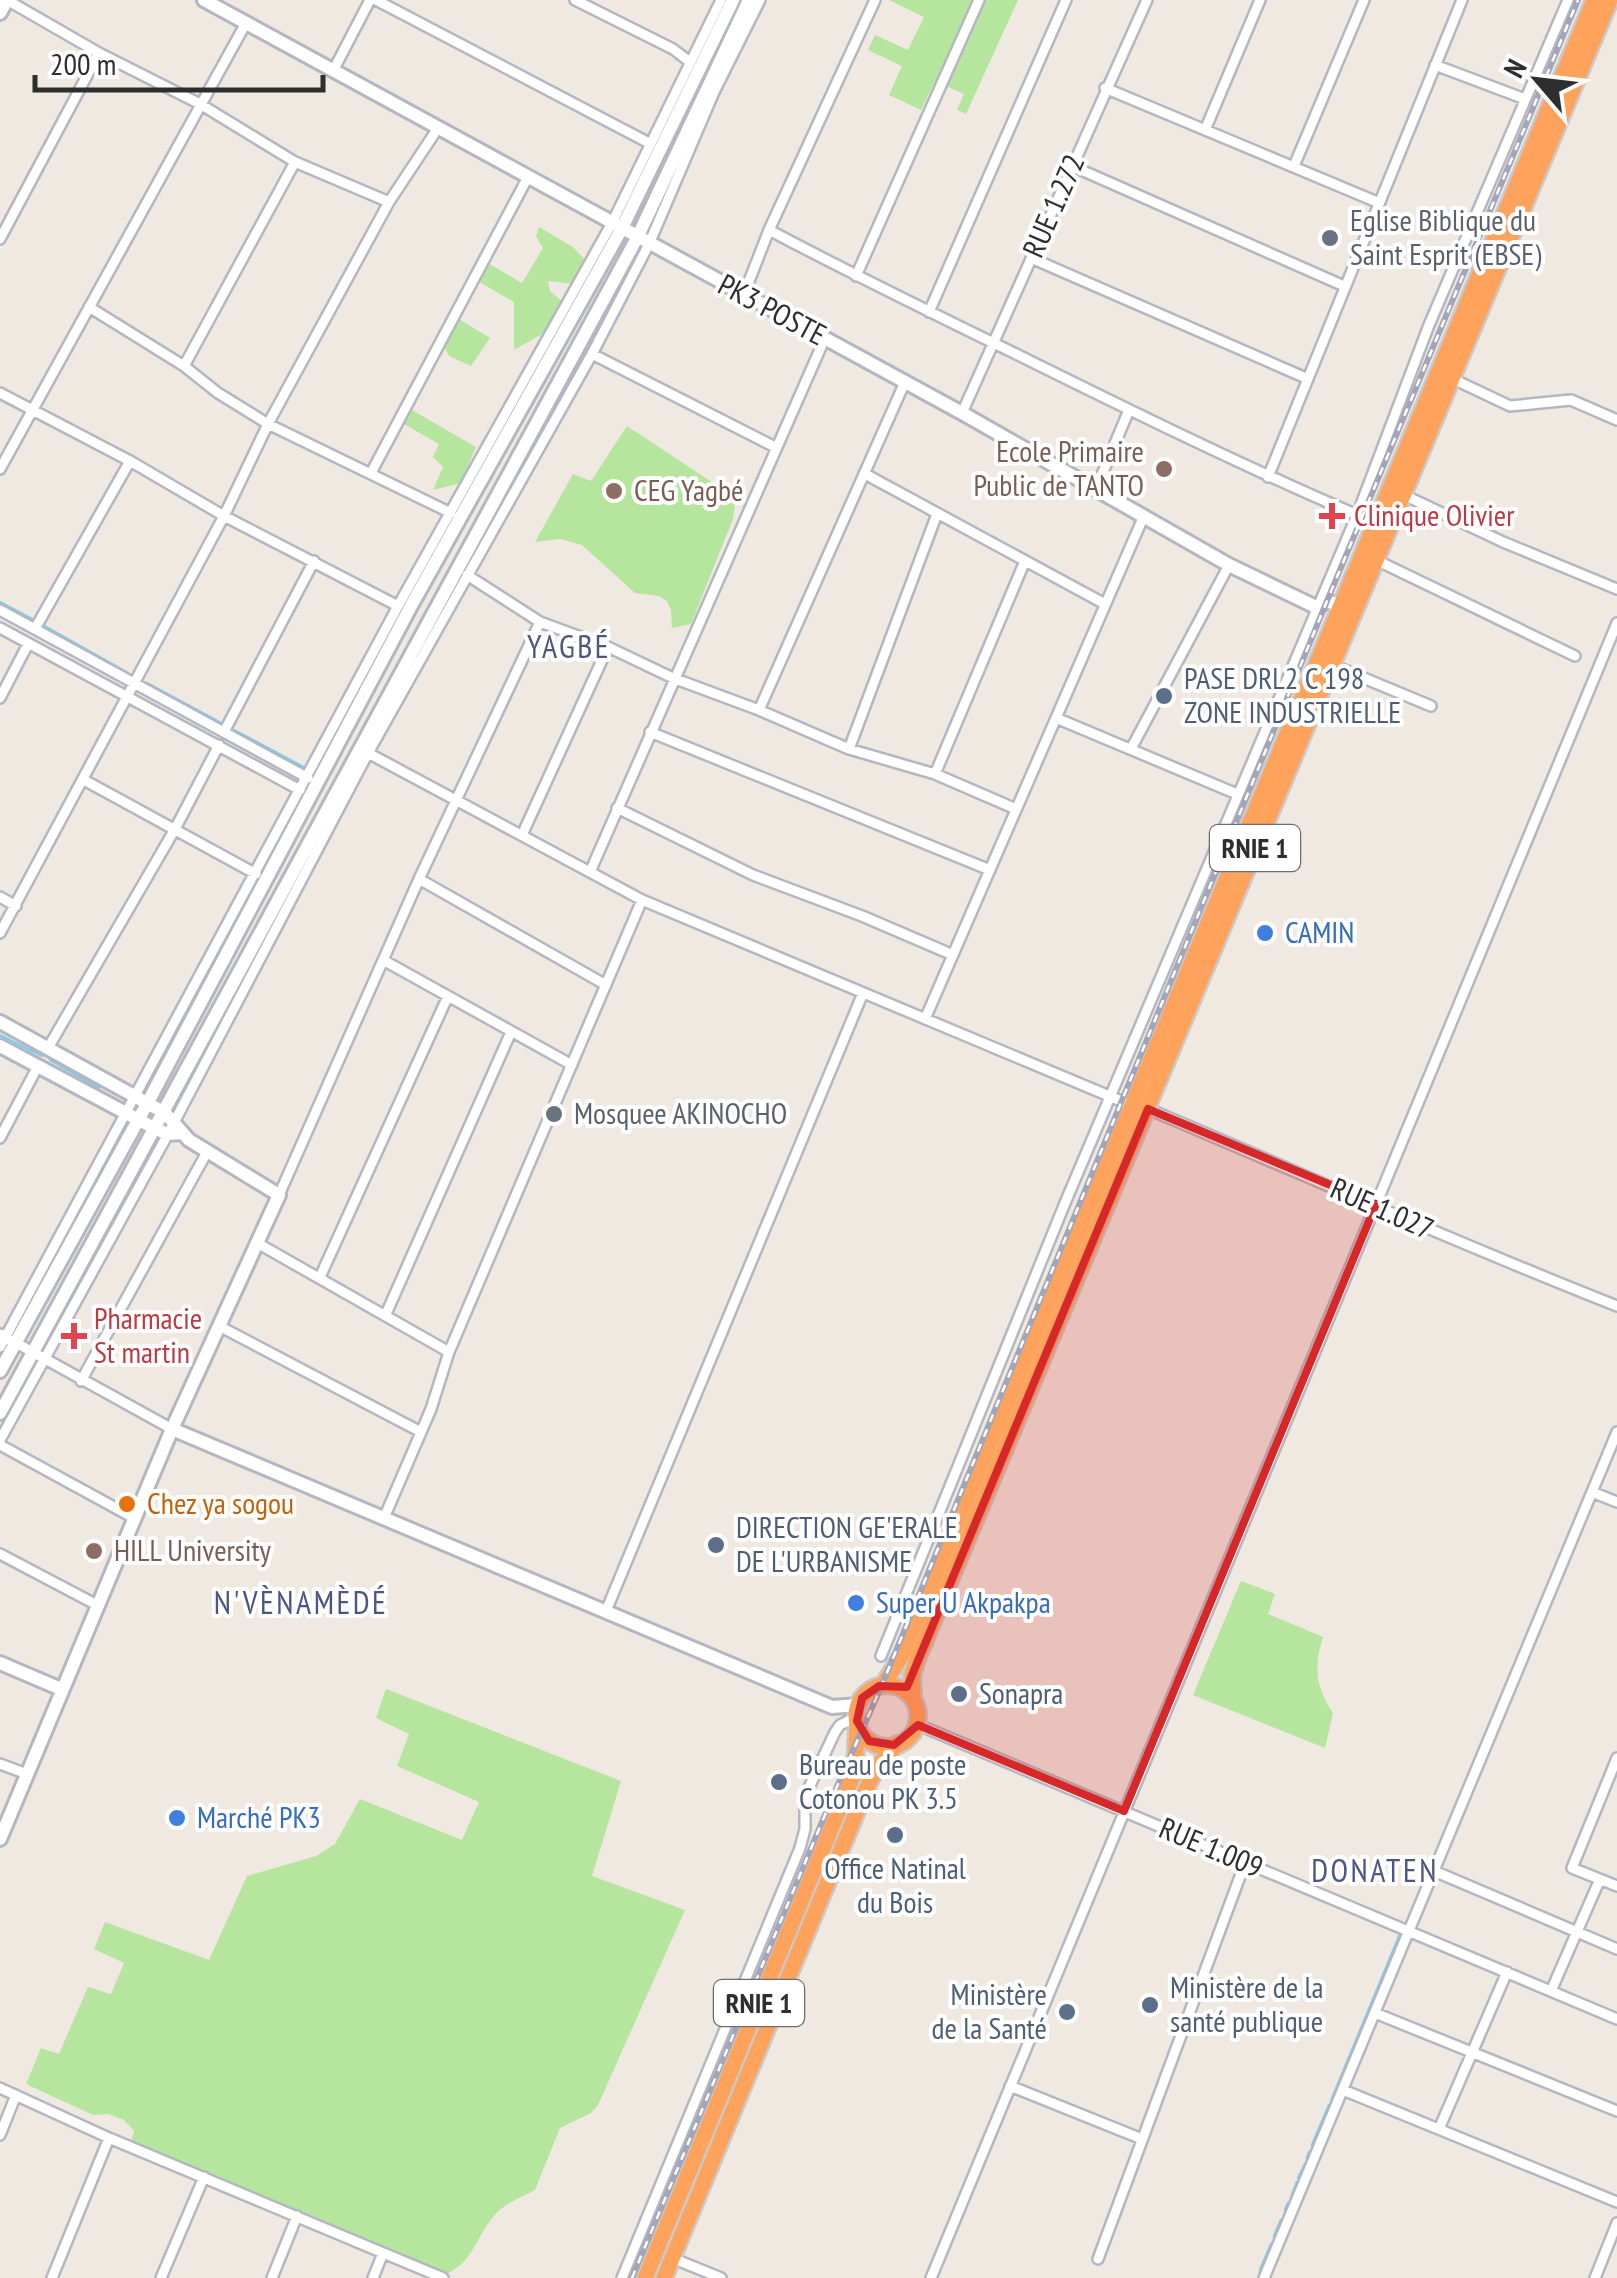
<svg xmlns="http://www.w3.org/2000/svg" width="1617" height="2278" font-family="'PT Sans Narrow',sans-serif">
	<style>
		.green { fill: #b6e59e }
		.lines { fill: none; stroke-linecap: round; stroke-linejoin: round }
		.stream { stroke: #75cff0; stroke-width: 2.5 }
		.street-casing { stroke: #b4b7c1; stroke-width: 14 }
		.secondary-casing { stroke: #b4b7c1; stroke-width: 18 }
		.highway-casing { stroke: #c9c9c9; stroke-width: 20 }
		.street { stroke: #fff; stroke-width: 9 }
		.secondary { stroke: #fff; stroke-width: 12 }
		.highway { stroke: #ffa35c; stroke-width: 15 }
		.rail-casing { stroke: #a3a6b8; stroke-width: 6 }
		.rail { stroke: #fff; stroke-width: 2.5; stroke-dasharray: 8; stroke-linecap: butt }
		.marked { fill: #d62828; fill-opacity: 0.2; stroke: #d62828; stroke-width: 8; stroke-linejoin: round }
		.worship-dot { fill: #6b7280; stroke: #fff; stroke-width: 4 }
		.education-dot { fill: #8d6e63; stroke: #fff; stroke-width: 4 }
		.health-dot { fill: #e0444e; stroke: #fff; stroke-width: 4 }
		.service-dot { fill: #5c6f8a; stroke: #fff; stroke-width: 4 }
		.shop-dot { fill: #3f7fe0; stroke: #fff; stroke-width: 4 }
		.food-dot { fill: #e8710a; stroke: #fff; stroke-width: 4 }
		.labels { text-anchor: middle; stroke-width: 8; stroke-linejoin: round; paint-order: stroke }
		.shield { fill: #fff; stroke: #6d6d6d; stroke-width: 2.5 }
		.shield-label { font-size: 28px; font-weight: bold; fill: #2e2e2e }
		.street-label { font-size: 30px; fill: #2e2e2e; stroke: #fff }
		.worship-label { font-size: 30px; fill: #5b616d; stroke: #fff; text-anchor: start }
		.education-label { font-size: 30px; fill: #785e54; stroke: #fff; text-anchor: start }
		.health-label { font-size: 30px; fill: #be3a42; stroke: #fff; text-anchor: start }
		.service-label { font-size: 30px; fill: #4e5e75; stroke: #fff; text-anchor: start }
		.shop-label { font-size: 30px; fill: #366cbe; stroke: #fff; text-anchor: start }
		.food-label { font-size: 30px; fill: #c56008; stroke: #fff; text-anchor: start }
		.neighbourhood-label { font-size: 32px; letter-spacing: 2.5px; fill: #4d5680; stroke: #fff }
	</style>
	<rect width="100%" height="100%" fill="#efe9e1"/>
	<!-- green -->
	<path class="green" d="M889,0H1018L966,114L957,110L964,94L935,81L921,110L889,95L902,66L868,50L875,35L908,50L924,17Z
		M539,227L573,247L587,262L574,284L548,281L550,291L564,303L542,334L514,350V302L476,280L486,262L522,283L543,248L536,236Z
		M457,318L490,338L471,366L449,356L442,342Z
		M412,410L476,447L461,483L433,490L443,467L433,457L439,444L404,424Z
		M627,426L736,498L733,519L691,624L672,628L671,610L667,601L659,596L635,593L582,545L560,539L535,542L573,474L591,481Z
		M1241,1581L1275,1594L1268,1614L1323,1637C1314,1665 1315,1687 1333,1713L1325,1748L1193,1695Z
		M386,1689L621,1781L592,1876L685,1910L598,2105L591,2113L560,2128L535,2190C520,2198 503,2204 493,2217C474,2240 476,2258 446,2275L131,2142L134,2131L124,2120L108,2114L93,2115L26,2084L41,2048L59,2054L88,1987L111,1994L124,1963L94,1949L105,1922L209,1960L247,1876L316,1856L335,1844L360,1799L462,1840L479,1802L397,1766L409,1734L376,1718Z"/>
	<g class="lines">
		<!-- stream -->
		<path class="stream" d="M0,602L34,620
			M41,624L128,673
			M147,683L225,725
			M232,729L309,770
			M0,1035L42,1056
			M50,1060L99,1088
			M1331,2101L1400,1934
			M1312,2145L1329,2105
			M1307,2158L1309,2152
			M1298,2178L1305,2164
			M1291,2197L1297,2182
			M1285,2210L1288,2203
			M1274,2236L1281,2220
			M1260,2270L1271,2244"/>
		<defs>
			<path id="street" d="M7,0L99,53L200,104L295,162L389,202
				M376,0L651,144
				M575,0L673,49L690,62
				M1435,65L1525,99
				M333,71L370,0
				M1105,88L1377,202
				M1205,130L1260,0
				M1072,166L1344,286
				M1294,166L1364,0
				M769,230C850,273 932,313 1014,353C1127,409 1241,465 1357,515
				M0,239L99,53
				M1031,258L1306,378
				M856,276L979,0
				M744,294L769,230L875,0
				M89,307L184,366L218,393L268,424L451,513
				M929,312L1066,0
				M592,354L775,447
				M184,366L295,162
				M1453,379L1510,406L1571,400L1617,420
				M0,393L130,461L224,516L398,606
				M962,413L1147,0
				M0,469L246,23
				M371,473L528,177
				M865,474L1105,604
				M1268,477L1462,0
				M1095,491L1129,410
				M1404,495L1503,542L1617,589
				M1378,561L1575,656
				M467,575L540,622L608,647L673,678L759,710L849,749L935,774L1016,809
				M0,610L308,778
				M36,627L130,461
				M0,628L300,790
				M1330,664L1431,706
				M0,698L28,644
				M759,710L905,382
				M1056,718L1237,794
				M225,730L314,561
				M650,732L990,870
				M1132,747L1229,565
				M849,749L937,514
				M368,753L642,900L1133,1106
				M935,774L1025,561
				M84,780L256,874
				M617,808L753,875L862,916L953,955
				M522,835L608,647
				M590,872L825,338
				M419,879L606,985
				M0,897L16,906
				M0,933L224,516L268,424L389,202L438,128
				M383,960L572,1065
				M925,1019L1143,518
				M48,1048L175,829L219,745
				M1148,1109C1305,1175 1459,1244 1617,1306
				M0,1138L38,1066
				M279,1195L419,879L540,622
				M259,1244L449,1352
				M320,1277L448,996
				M386,1314L511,1032
				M219,1326L419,1431
				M0,1334L172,1429
				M0,1347L398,606L612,223L721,0
				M81,1381L207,1152
				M0,1440L168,1134L368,753L592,354L649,244L714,92L760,0
				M0,1445L134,1518
				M1592,1492L1617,1502
				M384,1518L431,1409L449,1352L642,900
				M0,1554L97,1605
				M606,1611L863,993
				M881,1656L1065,1203L1357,515L1429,325L1568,0
				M916,1724L1617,2019
				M1617,1758L1572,1868L1617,1886
				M0,1764L27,1774
				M1434,1871L1617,1949
				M1551,1991L1600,1879
				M1375,2013L1617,2111
				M1010,2086L1142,2139
				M0,2088L109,2138L443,2278
				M1343,2090L1617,2202
				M1439,2129L1507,1972
				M0,2135L16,2095
				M672,2258L721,2278
				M1098,2259L1245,1863
				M52,2278L109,2138
				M161,2278L204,2177
				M272,2278L297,2216
				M373,2278L383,2253
				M622,2278L800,1848L805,1829V1796L835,1732L840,1725L856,1717
				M931,2278L1617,623
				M1264,2278L1617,1432
				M1595,2278L1617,2223"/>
			<path id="secondary" d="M204,0L962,413L1229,565L1316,607L1327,601L1342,606
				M0,13L7,0
				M0,1022L165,1113L189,1140L279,1195L172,1429L0,1839
				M0,1046L156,1129L168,1134L181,1133
				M0,1371L147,1104L412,604L621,230L733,0
				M0,1413L637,238L749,0
				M172,1429L832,1707L858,1705
				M0,1663L61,1689"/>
			<path id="highway" d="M883,1685L902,1655L1594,0
				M856 1716a31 31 0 1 1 62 0a31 31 0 1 1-62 0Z
				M913,1699L912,1675L917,1659L1610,0
				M645,2278L855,1771L857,1724
				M664,2278L867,1787L877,1767L897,1744"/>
		</defs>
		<!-- street casing -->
		<use href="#street" class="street-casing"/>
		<!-- secondary casing -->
		<use href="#secondary" class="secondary-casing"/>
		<!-- highway casing -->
		<use href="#highway" class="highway-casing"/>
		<!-- street -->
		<use href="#street" class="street"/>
		<!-- secondary -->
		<use href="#secondary" class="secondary"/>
		<!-- highway -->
		<use href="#highway" class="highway"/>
		<defs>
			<path id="rail" d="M632,2278L832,1798L882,1685L1327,601L1578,0"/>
		</defs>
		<!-- rail casing -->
		<use href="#rail" class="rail-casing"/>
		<!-- rail -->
		<use href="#rail" class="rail"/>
	</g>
	<!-- marked area -->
	<path class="marked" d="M1148,1109L1376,1204L1124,1811L918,1725L894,1745L869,1741L857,1721L862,1698L879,1686L907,1687Z"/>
	<!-- markers -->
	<g class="worship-dot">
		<circle cx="1330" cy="238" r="10"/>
		<circle cx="554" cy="1114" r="10"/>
	</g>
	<g class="education-dot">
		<circle cx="1164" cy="469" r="10"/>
		<circle cx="614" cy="491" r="10"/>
		<circle cx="94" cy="1551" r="10"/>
	</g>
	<g class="health-dot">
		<path d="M1327 501h10v10h10v10h-10v10h-10v-10h-10v-10h10z"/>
		<path d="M69 1321h10v10h10v10h-10v10h-10v-10h-10v-10h10z"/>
	</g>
	<g class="service-dot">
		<circle cx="1164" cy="696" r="10"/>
		<circle cx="716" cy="1545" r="10"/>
		<circle cx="959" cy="1694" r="10"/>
		<circle cx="779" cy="1782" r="10"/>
		<circle cx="895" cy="1835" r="10"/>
		<circle cx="1150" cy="2005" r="10"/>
		<circle cx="1067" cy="2012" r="10"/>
	</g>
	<g class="shop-dot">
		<circle cx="1265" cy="933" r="10"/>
		<circle cx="856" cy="1603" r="10"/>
		<circle cx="177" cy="1818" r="10"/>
	</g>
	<circle class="food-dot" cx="127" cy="1504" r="10"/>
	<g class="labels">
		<!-- shield labels -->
		<g class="shield">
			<rect x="1210" y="825" width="90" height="46" rx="8"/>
			<rect x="714" y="1980" width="90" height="46" rx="8"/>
		</g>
		<g class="shield-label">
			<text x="1255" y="858">RNIE 1</text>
			<text x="759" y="2013">RNIE 1</text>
		</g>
		<!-- street labels -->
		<g class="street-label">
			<text transform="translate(1054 206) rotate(-66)" y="10">RUE 1.272</text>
			<text transform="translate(772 310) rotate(28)" y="10">PK3 POSTE</text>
			<text transform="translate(1382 1209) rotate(24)" y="10">RUE 1.027</text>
			<text transform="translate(1211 1848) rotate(23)" y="10">RUE 1.009</text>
		</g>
		<!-- worship labels -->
		<g class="worship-label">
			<text x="1350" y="231">Eglise Biblique du<tspan x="1350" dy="34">Saint Esprit (EBSE)</tspan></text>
			<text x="574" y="1124">Mosquee AKINOCHO</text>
		</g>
		<!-- education labels -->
		<g class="education-label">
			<text x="1144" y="462" text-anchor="end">Ecole Primaire<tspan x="1144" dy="34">Public de TANTO</tspan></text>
			<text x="634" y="501">CEG Yagbé</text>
			<text x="114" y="1561">HILL University</text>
		</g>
		<!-- health labels -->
		<g class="health-label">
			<text x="1354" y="526">Clinique Olivier</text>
			<text x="94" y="1329">Pharmacie<tspan x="94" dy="34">St martin</tspan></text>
		</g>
		<!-- service labels -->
		<g class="service-label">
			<text x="1184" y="689">PASE DRL2 C 198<tspan x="1184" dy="34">ZONE INDUSTRIELLE</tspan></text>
			<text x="736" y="1538">DIRECTION GE'ERALE<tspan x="736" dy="34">DE L'URBANISME</tspan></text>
			<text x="979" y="1704">Sonapra</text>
			<text x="799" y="1775">Bureau de poste<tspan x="799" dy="34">Cotonou PK 3.5</tspan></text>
			<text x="895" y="1879" text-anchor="middle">Office Natinal<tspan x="895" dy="34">du Bois</tspan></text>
			<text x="1170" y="1998">Ministère de la<tspan x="1170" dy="34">santé publique</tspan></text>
			<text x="1047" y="2005" text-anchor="end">Ministère<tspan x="1047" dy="34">de la Santé</tspan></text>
		</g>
		<!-- shop labels -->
		<g class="shop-label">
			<text x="1285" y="943">CAMIN</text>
			<text x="876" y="1613">Super U Akpakpa</text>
			<text x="197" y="1828">Marché PK3</text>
		</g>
		<!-- food labels -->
		<g class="food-label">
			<text x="147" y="1514">Chez ya sogou</text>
		</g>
		<!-- neighbourhood labels -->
		<g class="neighbourhood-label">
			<text x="569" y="658">YAGBÉ</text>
			<text x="301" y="1614">N'VÈNAMÈDÉ</text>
			<text x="1375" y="1882">DONATEN</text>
		</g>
	</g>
	<!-- north arrow -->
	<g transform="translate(1537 80) rotate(298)" stroke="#ffffff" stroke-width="8" paint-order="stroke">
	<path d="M0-8L18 38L0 25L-18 38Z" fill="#2e2e2e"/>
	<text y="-15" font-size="28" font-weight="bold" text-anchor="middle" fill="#2e2e2e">N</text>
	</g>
	<!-- scale -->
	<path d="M35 75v15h288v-15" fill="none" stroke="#2e2e2e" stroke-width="5"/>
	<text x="50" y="75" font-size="30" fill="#2e2e2e" stroke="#ffffff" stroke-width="8" paint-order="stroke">200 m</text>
</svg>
